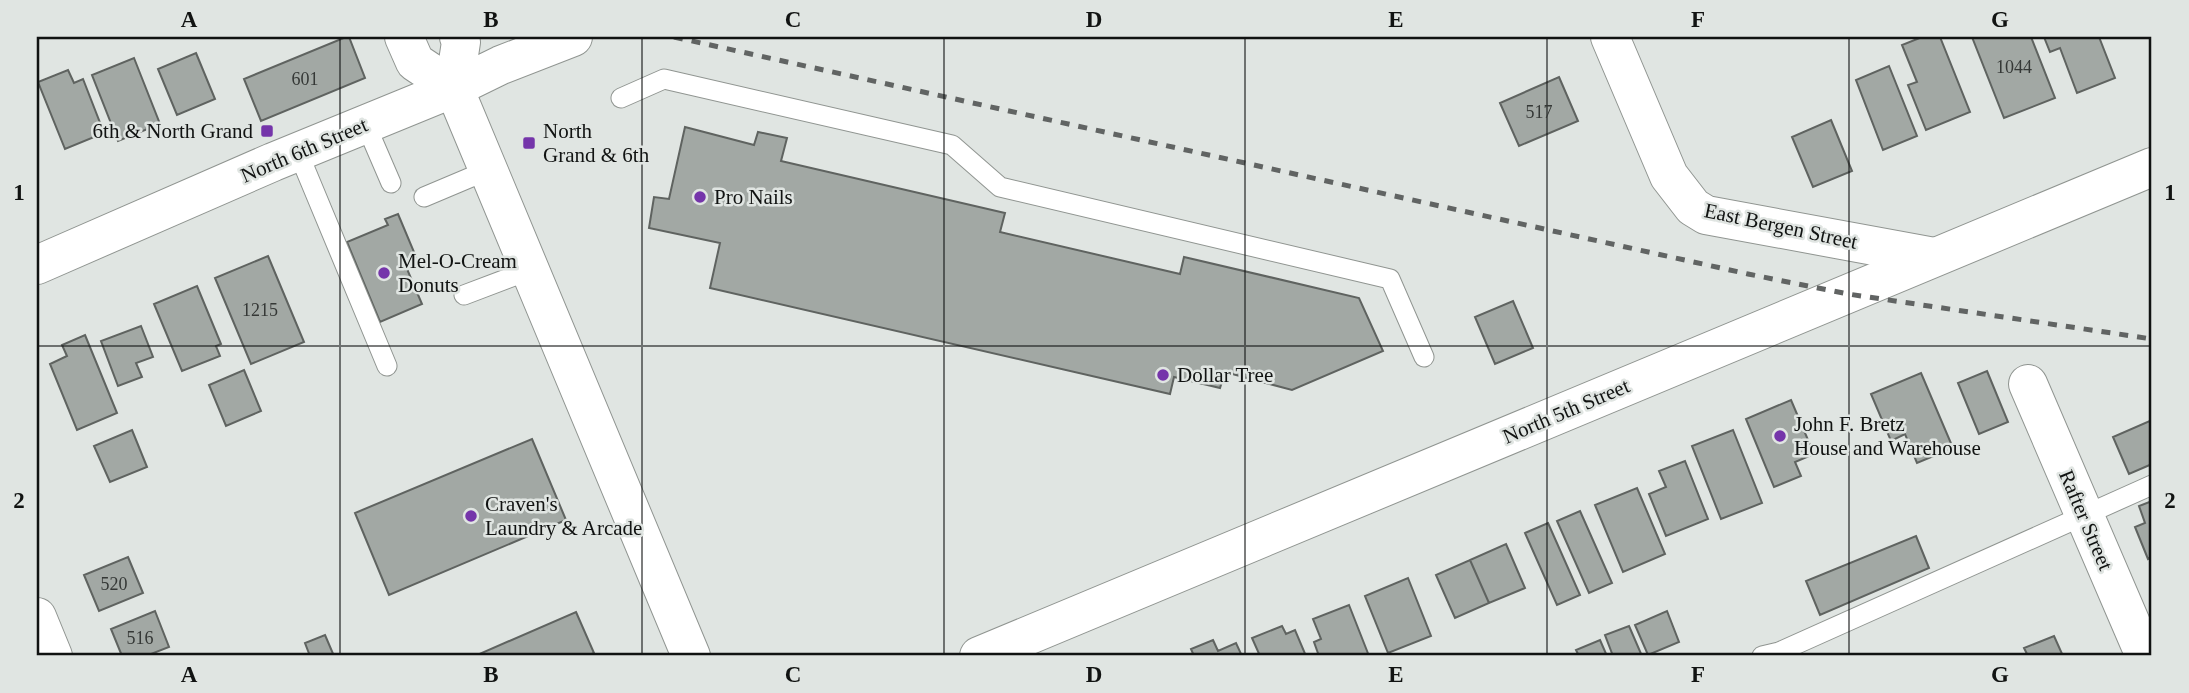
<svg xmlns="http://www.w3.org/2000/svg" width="2189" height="693" font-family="Georgia,serif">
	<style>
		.building { fill: #a2a8a4; stroke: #5f6360; stroke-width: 2 }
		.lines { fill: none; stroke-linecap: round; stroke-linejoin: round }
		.service-casing { stroke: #909591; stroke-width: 21 }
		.minor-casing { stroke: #909591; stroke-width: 40 }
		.secondary-casing { stroke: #909591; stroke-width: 40 }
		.service { stroke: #fff; stroke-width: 19 }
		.minor { stroke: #fff; stroke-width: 38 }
		.secondary { stroke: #fff; stroke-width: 38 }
		.rail { stroke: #616463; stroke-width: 5; stroke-dasharray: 9 9; stroke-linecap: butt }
		.grid { fill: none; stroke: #111312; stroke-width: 2; stroke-opacity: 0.55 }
		.poi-dot { fill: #7535aa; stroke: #e0e5e2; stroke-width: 2.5 }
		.labels { text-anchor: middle; stroke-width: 5; stroke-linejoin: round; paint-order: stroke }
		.number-label { font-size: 18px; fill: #353836 }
		.poi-label { font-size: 21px; fill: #111312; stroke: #e0e5e2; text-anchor: start }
		.street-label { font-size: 21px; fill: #111312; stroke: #e0e5e2 }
		.neatline { fill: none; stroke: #111312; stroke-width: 2.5 }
		.grid-label { font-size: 23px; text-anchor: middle; font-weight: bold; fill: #111312 }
	</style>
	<rect width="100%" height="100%" fill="#e0e5e2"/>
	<!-- building -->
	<path class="building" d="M346,37H349L365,78L261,121L244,79Z
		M1922,37H1940L1970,112L1926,130L1908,85L1917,82L1902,45Z
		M1972,37H2031L2055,98L2004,118Z
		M2044,37H2099L2115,78L2077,93L2060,48L2050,52Z
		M196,53L215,99L177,115L158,69Z
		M134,58L160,124L118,141L92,75Z
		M1889,66L1917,136L1883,150L1856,80Z
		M68,70L74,83L83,79L104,133L65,149L38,82Z
		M1559,77L1578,121L1519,146L1500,103Z
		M1831,120L1852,171L1813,187L1792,137Z
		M685,127L754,145L758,132L787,138L781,161L1005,213L1000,232L1180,274L1184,257L1359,298L1383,351L1292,390L1225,372L1220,388L1174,377L1170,394L710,288L720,243L649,228L654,197L669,199Z
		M398,214L419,264L407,269L422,304L380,322L347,242L388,225L385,219Z
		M268,256L304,342L251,364L215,278Z
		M197,286L221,344L216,346L220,356L182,371L154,304Z
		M1513,301L1533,348L1495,364L1475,317Z
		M141,326L153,357L136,363L142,377L118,386L101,341Z
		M85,335L117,413L77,430L50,364L67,356L62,345Z
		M244,370L261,411L226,426L209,385Z
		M1987,371L2008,422L1979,434L1958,383Z
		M1921,373L1953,448L1917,463L1905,434L1891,441L1871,394Z
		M1791,400L1814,454L1795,462L1801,476L1774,487L1746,419Z
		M2152,420V464L2129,474L2113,437Z
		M132,430L147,467L110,482L94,446Z
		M1733,430L1762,503L1721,519L1692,446Z
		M532,439L566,520L389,595L355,513Z
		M1685,461L1708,519L1666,536L1649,494L1666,487L1659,471Z
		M1637,488L1665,554L1623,572L1595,505Z
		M2152,501V557L2148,559L2135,527L2145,523L2139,506Z
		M1580,511L1612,583L1589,593L1557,521Z
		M1548,523L1580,595L1557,605L1525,533Z
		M1916,536L1929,568L1820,615L1806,581Z
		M1506,544L1525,588L1489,603L1470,560Z
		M128,557L143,593L99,611L84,575Z
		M1470,560L1489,603L1455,618L1436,575Z
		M1408,578L1431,636L1388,653L1365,596Z
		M1349,605L1369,656H1319L1314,642L1321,639L1313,619Z
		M155,611L169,647L146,656H122L111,629Z
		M1667,611L1679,642L1648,655L1635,625Z
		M576,612L594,653L587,656H478L477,655Z
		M1282,626L1286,634L1295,630L1306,656H1260L1252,638Z
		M1629,626L1642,656H1613L1605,635Z
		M325,635L334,656H310L305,643Z
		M2054,636L2063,656H2028L2024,648Z
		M1213,640L1218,651L1236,643L1242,656H1194L1191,649Z
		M1600,640L1607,656H1579L1576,650Z"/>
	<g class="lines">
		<defs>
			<path id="service" d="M621,98L664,79L952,145L1000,187L1390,279L1424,357
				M366,125L391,183
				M298,152L387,366
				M424,197L488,170
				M464,295L530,270
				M1762,656L1779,652L2152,485"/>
			<path id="minor" d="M1610,37L1669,176L1693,207L1706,215L1934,257
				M2028,384L2145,656
				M37,617L53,656"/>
			<path id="secondary" d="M404,37L415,62L454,88
				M459,37L461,42L454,88L691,656
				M37,265L273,162L454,88L501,65L573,37
				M979,656L2152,167"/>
		</defs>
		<!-- service casing -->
		<use href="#service" class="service-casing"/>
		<!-- minor casing -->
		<use href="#minor" class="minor-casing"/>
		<!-- secondary casing -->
		<use href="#secondary" class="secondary-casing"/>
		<!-- service -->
		<use href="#service" class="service"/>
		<!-- minor -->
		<use href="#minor" class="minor"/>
		<!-- secondary -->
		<use href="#secondary" class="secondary"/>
		<!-- rail -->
		<path class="rail" d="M674,37L1748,274L1848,294L2152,339"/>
	</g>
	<!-- grid -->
	<path class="grid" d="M340,37V656M642,37V656M944,37V656M1245,37V656M1547,37V656M1849,37V656M37,346H2152"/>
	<!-- markers -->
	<g class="poi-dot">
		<rect x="260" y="124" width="14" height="14" rx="3.5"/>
		<rect x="522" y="136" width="14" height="14" rx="3.5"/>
		<circle cx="700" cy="197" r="7"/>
		<circle cx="384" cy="273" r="7"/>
		<circle cx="1163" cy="375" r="7"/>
		<circle cx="1780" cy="436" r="7"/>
		<circle cx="471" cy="516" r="7"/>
	</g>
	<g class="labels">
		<!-- number labels -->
		<g class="number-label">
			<text x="2014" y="73">1044</text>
			<text x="305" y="85">601</text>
			<text x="1539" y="118">517</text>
			<text x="260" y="316">1215</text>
			<text x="114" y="590">520</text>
			<text x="140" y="644">516</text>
		</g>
		<!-- poi labels -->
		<g class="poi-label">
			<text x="253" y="138" text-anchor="end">6th &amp; North Grand</text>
			<text x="543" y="138">North<tspan x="543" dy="24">Grand &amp; 6th</tspan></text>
			<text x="714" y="204">Pro Nails</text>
			<text x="398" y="268">Mel-O-Cream<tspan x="398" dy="24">Donuts</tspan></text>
			<text x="1177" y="382">Dollar Tree</text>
			<text x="1794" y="431">John F. Bretz<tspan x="1794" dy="24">House and Warehouse</tspan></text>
			<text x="485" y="511">Craven's<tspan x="485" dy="24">Laundry &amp; Arcade</tspan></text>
		</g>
		<!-- street labels -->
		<g class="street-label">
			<text transform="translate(304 150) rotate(-23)" y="7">North 6th Street</text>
			<text transform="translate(1781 226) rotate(12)" y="7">East Bergen Street</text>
			<text transform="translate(1566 411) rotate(-23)" y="7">North 5th Street</text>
			<text transform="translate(2086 520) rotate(67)" y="7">Rafter Street</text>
		</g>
	</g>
	<!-- border -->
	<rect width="2189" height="693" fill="none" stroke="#e0e5e2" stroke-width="77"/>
	<rect x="38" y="38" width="2112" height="616" class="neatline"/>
	<g class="grid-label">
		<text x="189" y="27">A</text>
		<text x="491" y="27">B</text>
		<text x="793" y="27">C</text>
		<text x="1094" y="27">D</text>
		<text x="1396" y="27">E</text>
		<text x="1698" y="27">F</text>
		<text x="2000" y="27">G</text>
		<text x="19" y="200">1</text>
		<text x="2170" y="200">1</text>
		<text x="19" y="508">2</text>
		<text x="2170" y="508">2</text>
		<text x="189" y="682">A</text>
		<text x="491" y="682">B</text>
		<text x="793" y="682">C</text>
		<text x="1094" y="682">D</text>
		<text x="1396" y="682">E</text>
		<text x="1698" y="682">F</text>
		<text x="2000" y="682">G</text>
	</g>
</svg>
